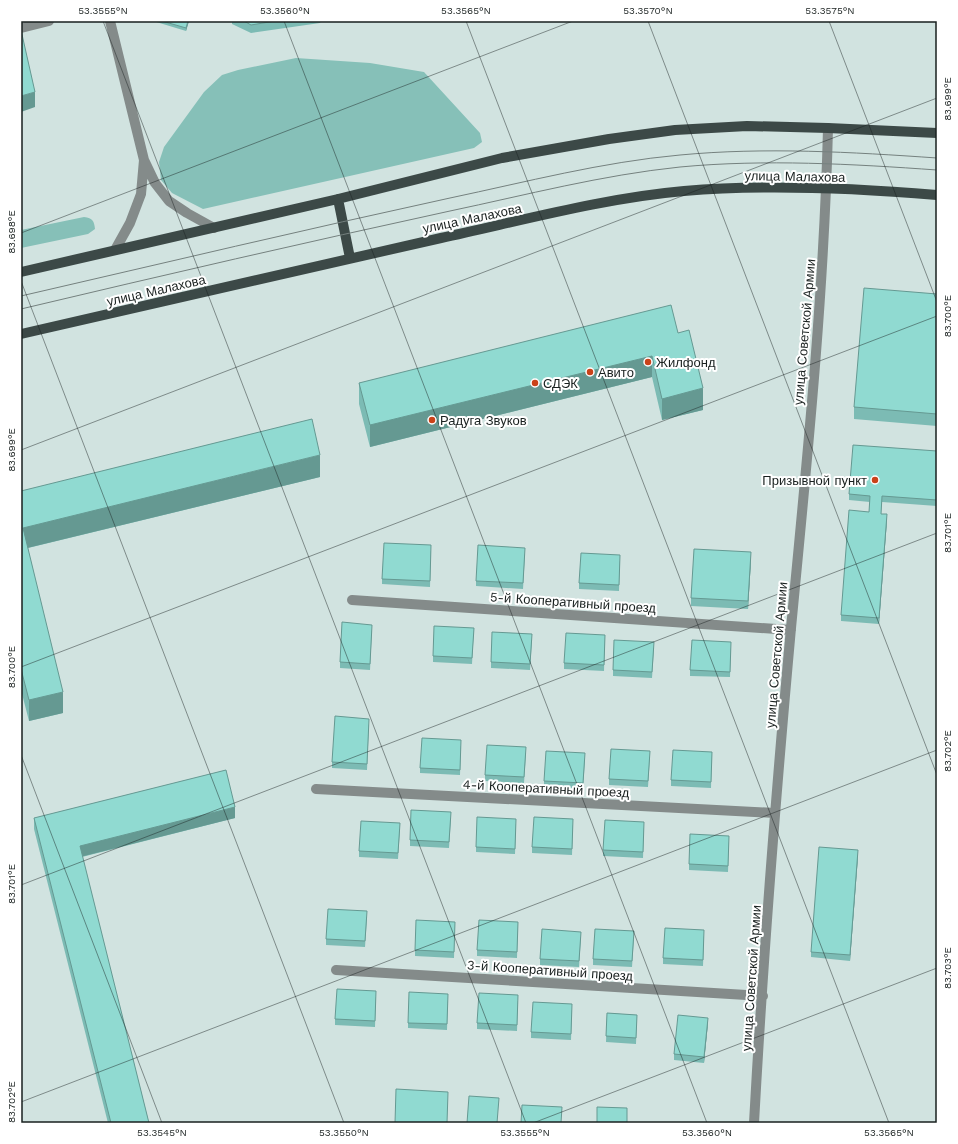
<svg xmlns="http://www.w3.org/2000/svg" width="958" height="1144" font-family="'Work Sans',sans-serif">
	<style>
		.green { fill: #86c0b8 }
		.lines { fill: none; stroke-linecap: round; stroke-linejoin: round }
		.minor { stroke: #848b8a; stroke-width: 10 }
		.major { stroke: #3c4947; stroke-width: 10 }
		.tram { stroke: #75817f; stroke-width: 1 }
		.wall { fill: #7cbbb4 }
		.shaded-wall { fill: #659992 }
		.building { fill: #90dad1; stroke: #659992 }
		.ticks { fill: none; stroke: #19201f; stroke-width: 1; stroke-opacity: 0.45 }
		.poi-dot { fill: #ca4219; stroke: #fff; stroke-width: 1.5 }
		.labels { text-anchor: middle; stroke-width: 4; stroke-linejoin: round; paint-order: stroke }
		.street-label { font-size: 13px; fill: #19201f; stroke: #fff }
		.poi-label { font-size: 13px; fill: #19201f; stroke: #fff; text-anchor: start }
		.neatline { fill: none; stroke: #19201f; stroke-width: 1.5 }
		.ticks-label { font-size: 10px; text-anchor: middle; fill: #19201f }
	</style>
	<rect width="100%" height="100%" fill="#d1e3e0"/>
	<!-- green -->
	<path class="green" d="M296,58L370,63L424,72L480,133L482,142L474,148L203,209L172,193L161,180L159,162L164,147L204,92L222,75L238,70Z
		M84,217C93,218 94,221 95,229L88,234L21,248V230Z"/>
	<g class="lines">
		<!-- minor -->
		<path class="minor" d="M110,21L144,160L155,183L169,201L187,213L214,228
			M21,28L49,21
			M115,250L130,223L141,194L144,160
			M352,600L791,630
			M316,789L775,813
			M336,970L763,996
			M754,1123C763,958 776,793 791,628C807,461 824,295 828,128"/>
		<!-- major -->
		<path class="major" d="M338,199L350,258
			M21,272L338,199L502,158L609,139L675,130L747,126L828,128L937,133
			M21,334C161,302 301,269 441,238C520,221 604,198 684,191C768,184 853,188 937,195"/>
		<!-- tram -->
		<path class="tram" d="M21,296C164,263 307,229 450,198C526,182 602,162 680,155C765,147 851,152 937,158
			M21,309C164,275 307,242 450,211C526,195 602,175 680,167C765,159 852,164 937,170"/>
	</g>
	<!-- wall -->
	<path class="wall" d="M153,21H189L186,31Z
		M232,21H321L320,23L251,33L232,24Z
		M937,294V426L854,419V407Z
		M678,333L703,410L662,420L652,377L370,447L359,404V383Z
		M937,451V506L882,502L881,514L887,520L879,624L841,621V615L869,512L870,502L849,500V494Z
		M320,477L28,548L63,713L29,721L21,690V491Z
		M431,551L430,587L382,584V579Z
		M525,554L523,589L476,586V581Z
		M751,560L748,609L691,606V598Z
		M620,561L619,591L579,589V583Z
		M474,628L472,664L433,662V656Z
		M372,630L370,670L340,668V662Z
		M605,635L604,671L564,669V663Z
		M532,640L530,670L491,668V662Z
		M654,648L652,678L613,676V670Z
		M731,648L730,677L690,676V670Z
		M369,724L367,770L332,768V762Z
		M461,746L460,775L420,773V768Z
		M712,752L711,788L671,786V780Z
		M526,753L524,783L485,781V775Z
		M650,757L648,787L609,785V779Z
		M585,759L583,789L544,787V781Z
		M34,818H235L82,857L149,1123H108L34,829Z
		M451,818L449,848L410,846V840Z
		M516,824L515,854L476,852V847Z
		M573,825L572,855L532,853V847Z
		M644,828L643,858L603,856V850Z
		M400,829L398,859L359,857V851Z
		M729,842L728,872L689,870V864Z
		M858,856L850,961L811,957V952Z
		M367,917L365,947L326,945V939Z
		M455,922L454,958L415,956V950Z
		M518,922L517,958L477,956V950Z
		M704,936L703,966L663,964V958Z
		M581,937L579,967L540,965V959Z
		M634,937L632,967L593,965V959Z
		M376,997L375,1027L335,1025V1019Z
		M448,1000L447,1030L408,1028V1023Z
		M518,1001L517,1031L477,1029V1023Z
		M572,1010L571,1040L531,1038V1032Z
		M607,1013L637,1015L636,1044L606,1042Z
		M708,1023L704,1063L674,1060V1054Z"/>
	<!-- shaded-wall -->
	<path class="shaded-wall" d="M188,21H189L186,31V28Z
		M35,92V107L21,112V96Z
		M652,356V377L370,447V425Z
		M703,388V410L662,420V399Z
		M320,455V477L23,549V528Z
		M887,514V520L879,624V618Z
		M751,552V560L748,609V601Z
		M63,692V713L29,721V700Z
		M235,807V818L80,857V846Z
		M858,850V856L850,961V955Z
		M708,1018V1023L704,1063V1057Z"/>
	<!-- building -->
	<path class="building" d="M162,21H188L186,28Z
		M244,21H275L251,25Z
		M21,30L35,92L21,96Z
		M864,288L937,294V414L854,407Z
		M671,305L678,333L689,330L703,388L662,399L652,356L370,425L359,383Z
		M312,419L320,455L23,528L63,692L29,700L21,669V491Z
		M853,445L937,451V500L882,496L881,514H887L879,618L841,615L849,510L869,512L870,496L849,494Z
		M384,543L431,545L430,581L382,579Z
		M478,545L525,548L523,583L476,581Z
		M694,549L751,552L748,601L691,598Z
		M581,553L620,555L619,585L579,583Z
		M342,622L372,625L370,664L340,662Z
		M434,626L474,628L472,658L433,656Z
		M492,632L532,634L530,664L491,662Z
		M566,633L605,635L604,665L564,663Z
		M614,640L654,642L652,672L613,670Z
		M692,640L731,642L730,672L690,670Z
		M335,716L369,719L367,764L332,762Z
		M422,738L461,740L460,770L420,768Z
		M487,745L526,747L524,777L485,775Z
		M611,749L650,751L648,781L609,779Z
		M673,750L712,752L711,782L671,780Z
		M546,751L585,753L583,783L544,781Z
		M226,770L235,807L80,846L149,1123H111L34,818Z
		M411,810L451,812L449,842L410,840Z
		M477,817L516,819L515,849L476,847Z
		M534,817L573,819L572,849L532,847Z
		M605,820L644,822L643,852L603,850Z
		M361,821L400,823L398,853L359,851Z
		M690,834L729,836L728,866L689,864Z
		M819,847L858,850L850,955L811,952Z
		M328,909L367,911L365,941L326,939Z
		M416,920L455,922L454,952L415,950Z
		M479,920L518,922L517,952L477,950Z
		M665,928L704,930L703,960L663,958Z
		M542,929L581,932L579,961L540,959Z
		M595,929L634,931L632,961L593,959Z
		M337,989L376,991L375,1021L335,1019Z
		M409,992L448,994L447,1024L408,1023Z
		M479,993L518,995L517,1025L477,1023Z
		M533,1002L572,1004L571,1034L531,1032Z
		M607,1013L637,1015L636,1038L606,1036Z
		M678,1015L708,1018L704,1057L674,1054Z
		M396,1089L448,1092L447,1123H395Z
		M469,1096L499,1098L497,1123H467Z
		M522,1105L562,1107L561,1123H521Z
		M597,1107L627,1108V1123H597Z"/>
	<!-- ticks -->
	<path class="ticks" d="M103,21L526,1123M284,21L707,1123M466,21L889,1123M648,21L937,775M829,21L937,302M21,233L573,21M21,281L344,1123M21,450L937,98M21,667L937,316M21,755L162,1123M21,885L937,533M21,1102L937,750M533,1123L937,968"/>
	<!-- markers -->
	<g class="poi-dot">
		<circle cx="648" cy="362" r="4"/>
		<circle cx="590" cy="372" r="4"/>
		<circle cx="535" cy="383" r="4"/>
		<circle cx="432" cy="420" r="4"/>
		<circle cx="875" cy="480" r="4"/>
	</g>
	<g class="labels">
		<!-- street labels -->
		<g class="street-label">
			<text transform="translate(795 176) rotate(1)" y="5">улица Малахова</text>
			<text transform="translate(472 218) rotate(-12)" y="5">улица Малахова</text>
			<text transform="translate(156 290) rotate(-13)" y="5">улица Малахова</text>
			<text transform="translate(804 332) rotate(-85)" y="5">улица Советской Армии</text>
			<text transform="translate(573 602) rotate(4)" y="5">5-й Кооперативный проезд</text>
			<text transform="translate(776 655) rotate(-85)" y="5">улица Советской Армии</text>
			<text transform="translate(546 788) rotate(3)" y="5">4-й Кооперативный проезд</text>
			<text transform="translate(550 970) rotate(4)" y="5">3-й Кооперативный проезд</text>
			<text transform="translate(751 978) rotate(-86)" y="5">улица Советской Армии</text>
		</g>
		<!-- poi labels -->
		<g class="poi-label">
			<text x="656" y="367">Жилфонд</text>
			<text x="598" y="377">Авито</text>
			<text x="543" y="388">СДЭК</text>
			<text x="440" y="425">Радуга Звуков</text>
			<text x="867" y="485" text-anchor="end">Призывной пункт</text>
		</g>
	</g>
	<!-- border -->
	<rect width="958" height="1144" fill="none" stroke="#ffffff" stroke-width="44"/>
	<rect x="22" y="22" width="914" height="1100" class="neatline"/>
	<g class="ticks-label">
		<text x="103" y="14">53.3555°N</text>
		<text x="285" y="14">53.3560°N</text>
		<text x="466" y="14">53.3565°N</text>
		<text x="648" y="14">53.3570°N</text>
		<text x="830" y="14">53.3575°N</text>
		<text transform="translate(947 99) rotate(-90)" y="4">83.699°E</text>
		<text transform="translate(11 232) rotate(-90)" y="4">83.698°E</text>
		<text transform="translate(947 316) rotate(-90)" y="4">83.700°E</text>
		<text transform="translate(11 450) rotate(-90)" y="4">83.699°E</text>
		<text transform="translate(947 533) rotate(-90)" y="4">83.701°E</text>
		<text transform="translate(11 667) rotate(-90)" y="4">83.700°E</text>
		<text transform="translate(947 751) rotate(-90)" y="4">83.702°E</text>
		<text transform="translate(11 884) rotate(-90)" y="4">83.701°E</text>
		<text transform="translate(947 968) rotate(-90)" y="4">83.703°E</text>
		<text transform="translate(11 1102) rotate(-90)" y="4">83.702°E</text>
		<text x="162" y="1136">53.3545°N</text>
		<text x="344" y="1136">53.3550°N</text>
		<text x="525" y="1136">53.3555°N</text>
		<text x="707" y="1136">53.3560°N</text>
		<text x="889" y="1136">53.3565°N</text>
	</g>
</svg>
